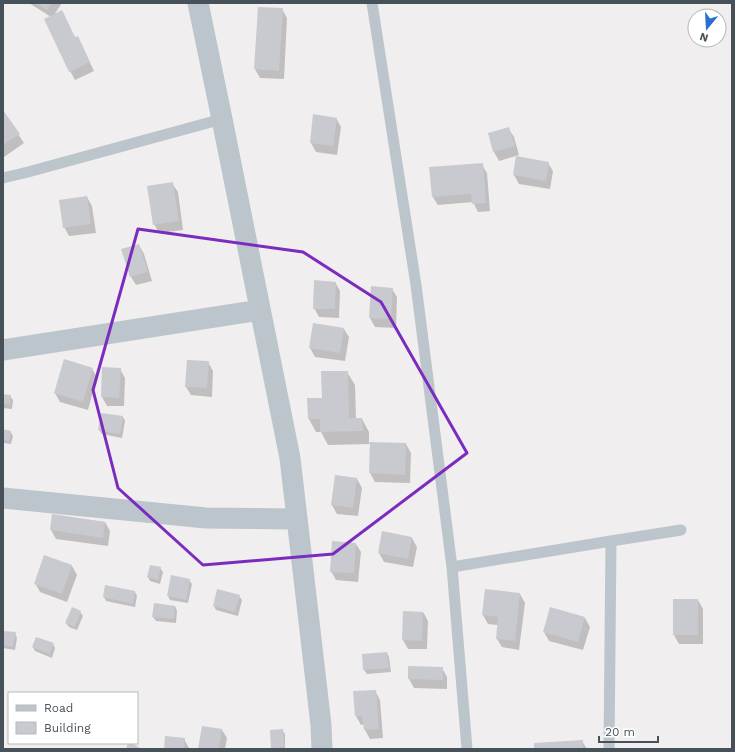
<svg xmlns="http://www.w3.org/2000/svg" width="735" height="752" font-family="'Work Sans',sans-serif">
	<style>
		.shadow { fill: #0003 }
		.building { fill: #c8cad0 }
		.lines { fill: none; stroke-linecap: round; stroke-linejoin: round }
		.lane { stroke: #bdc5cc; stroke-width: 11 }
		.street { stroke: #bdc5cc; stroke-width: 21 }
		.marked { fill: none; stroke: #7b2cbf; stroke-width: 3; stroke-linejoin: round }
	</style>
	<rect width="100%" height="100%" fill="#f0eeee"/>
	<!-- shadow -->
	<path class="shadow" d="M29,3H62L54,15L82,46L94,71L75,80L70,71L51,17Z
		M282,9L287,18L284,79L260,78L255,69Z
		M3,112L24,143L4,157L3,155Z
		M336,118L341,127L337,155L316,152L311,143Z
		M508,128L514,137L519,155L499,161L494,152L489,134Z
		M517,157L548,163L553,171L550,189L519,184L514,175Z
		M482,165L487,173L490,211L478,212L473,202L438,205L432,196Z
		M172,183L178,192L183,230L159,233L154,224Z
		M87,197L92,206L96,233L69,236L64,227Z
		M139,245L144,254L152,281L136,285L131,277Z
		M335,282L340,291L339,318L319,317L314,308Z
		M392,289L397,297L396,328L375,327L370,318Z
		M344,329L349,337L345,361L315,357L310,348Z
		M208,362L213,371L212,397L191,395L186,387Z
		M92,369L97,377L88,410L60,402L55,393Z
		M120,369L125,378L124,406H107L102,397Z
		M347,372L355,385L356,419H362L369,432V443L406,444L411,453L410,483L375,482L370,473L371,444L328,445L321,432H316L309,419L323,399Z
		M3,395L10,396L13,400L12,409L3,408Z
		M102,414L123,417L125,421L122,438L102,434L99,430Z
		M3,430L10,431L13,436L11,444L3,443Z
		M357,479L362,488L358,516L337,514L332,505Z
		M53,515L105,522L110,531L108,546L56,539L51,530Z
		M412,538L417,547L413,567L384,562L379,553Z
		M356,544L361,552L358,582L336,580L331,571Z
		M72,566L77,575L67,602L40,592L35,583Z
		M160,568L163,572L160,584L150,581L148,577Z
		M189,580L192,584L188,603L170,600L168,596Z
		M135,592L137,596L135,607L106,601L104,597Z
		M520,594L525,603L519,650L502,647L497,639L498,625L488,624L483,615Z
		M239,596L242,600L238,616L216,610L214,606Z
		M674,600H698L703,609V644H679L674,635Z
		M175,606L177,611L176,623L156,621L153,617Z
		M80,612L83,616L77,630L69,627L66,623Z
		M423,612L428,621L427,649H408L403,640Z
		M585,618L590,627L583,650L549,641L544,632Z
		M3,632L15,633L17,638L15,650L3,648Z
		M53,644L55,648L52,658L35,651L33,647Z
		M387,653L389,657L391,672L367,674L364,670Z
		M409,667L442,668L447,677V689L414,688L409,679Z
		M375,691L380,700L383,738L370,739L365,730L364,724L361,725L356,716Z
		M222,730L227,738L225,749H199Z
		M282,730L285,734V749H272V748Z
		M184,739L189,748V749H165Z
		M582,741L587,749H535Z"/>
	<!-- building -->
	<path class="building" d="M36,3H51L47,10Z
		M258,7L283,8L279,71L254,69Z
		M62,10L75,37L78,36L90,62L69,72L44,19Z
		M3,110L20,134L3,145Z
		M313,114L337,118L333,146L310,143Z
		M509,127L515,146L493,152L488,133Z
		M516,156L549,162L546,181L513,175Z
		M483,163L486,203L472,204L471,194L432,197L429,167Z
		M173,182L179,221L153,225L147,186Z
		M87,196L91,224L63,228L59,200Z
		M139,244L148,272L130,277L121,249Z
		M314,280L336,282L335,309H313Z
		M371,286L393,288L391,319L369,318Z
		M313,323L344,328L340,353L309,348Z
		M64,359L93,368L83,402L54,393Z
		M187,360L209,361L207,388L185,387Z
		M102,367L121,368L119,398L101,397Z
		M321,371H348L349,418H362L363,431L320,432V419H308L307,398H322Z
		M3,394L11,395L10,405L3,404Z
		M101,413L123,416L120,434L98,430Z
		M3,429L11,431L9,441L3,440Z
		M370,442L406,443L405,475L369,473Z
		M335,475L357,478L353,508L331,505Z
		M52,514L105,522L103,538L50,530Z
		M382,531L412,537L408,559L378,553Z
		M332,541L356,543L354,573L330,572Z
		M44,555L72,565L62,594L34,584Z
		M150,565L161,567L158,580L147,577Z
		M171,575L190,579L186,600L167,596Z
		M105,585L135,591L133,604L103,597Z
		M217,589L240,595L235,612L213,606Z
		M485,589L520,593L515,641L496,639L498,617L482,615Z
		M673,599H698V635H673Z
		M154,603L175,606L174,619L152,617Z
		M72,607L81,611L75,627L65,623Z
		M550,607L585,617L578,642L543,632Z
		M403,611L423,612L422,641L402,640Z
		M3,631L16,632L13,647L3,645Z
		M36,637L54,643L50,654L32,647Z
		M387,652L389,668L363,670L362,654Z
		M408,666L443,667V680L408,679Z
		M376,690L379,729L364,730L362,716H355L353,691Z
		M202,726L222,729L219,749H198Z
		M283,729L284,747L271,748L270,730Z
		M165,736L185,738L184,749H164Z
		M583,740V749H534V743Z
		M128,743H131L139,747L138,749H126Z"/>
	<g class="lines">
		<!-- lane -->
		<path class="lane" d="M372,3L416,285L452,567L467,749
			M3,178L28,172L222,119
			M452,567L611,541L681,530
			M609,749L611,541"/>
		<!-- street -->
		<path class="street" d="M198,3L222,119L290,458L321,725L322,749
			M3,350L260,310
			M3,498L206,518L297,519"/>
	</g>
	<!-- marked area -->
	<path class="marked" d="M138,229L303,252L381,302L467,453L333,554L203,565L118,488L93,390Z"/>
	<!-- border -->
	<rect width="735" height="752" fill="none" stroke="#475159" stroke-width="8"/>
	<!-- legend -->
	<rect x="8" y="692" width="130" height="52" fill="#ffffff" stroke="#b5b9bd"/>
	<rect x="16" y="705" width="20" height="6" fill="#bdc5cc" stroke="#b5b9bd"/>
	<text x="44" y="712" font-size="12" fill="#475159">Road</text>
	<rect x="16" y="722" width="20" height="12" fill="#c8cad0" stroke="#b5b9bd"/>
	<text x="44" y="732" font-size="12" fill="#475159">Building</text>
	<!-- north arrow -->
	<g transform="translate(707 28) rotate(198)"><circle r="19" fill="#ffffff" stroke="#b5b9bd"/>
	<path d="M0-3L7 15L0 10L-7 15Z" fill="#286fd0"/>
	<text y="-6" font-size="11" font-weight="bold" text-anchor="middle" fill="#475159">N</text>
	</g>
	<!-- scale -->
	<path d="M599 736v6h59v-6" fill="none" stroke="#475159" stroke-width="2"/>
	<text x="605" y="736" font-size="12" fill="#475159" stroke="#ffffff" stroke-width="3" paint-order="stroke">20 m</text>
</svg>
